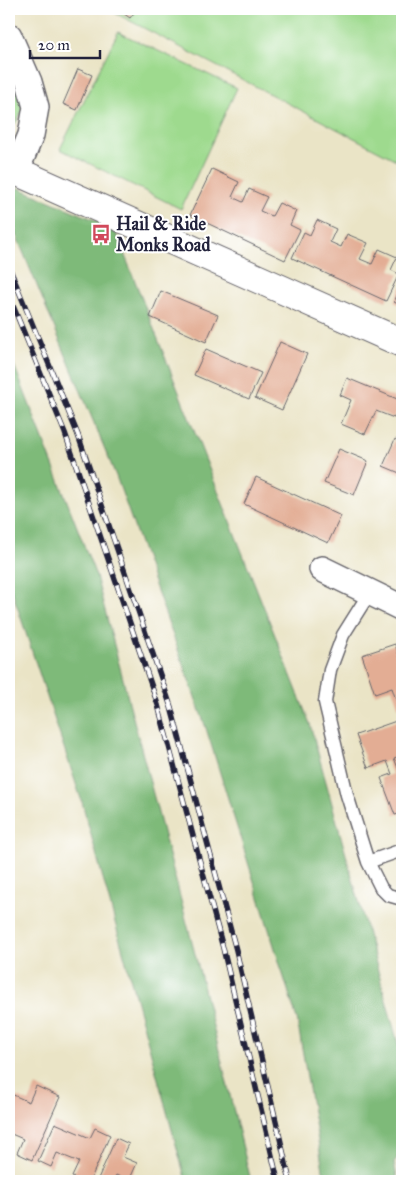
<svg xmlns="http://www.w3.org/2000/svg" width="411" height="1190" font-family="'IM FELL Great Primer',serif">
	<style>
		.green { fill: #9eda8e; stroke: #607e64 }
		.forest { fill: #7eba79; stroke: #506e5a }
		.building { fill: #e3ad94 }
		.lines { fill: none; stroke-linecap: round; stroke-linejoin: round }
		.service-casing { stroke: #68666c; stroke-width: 15 }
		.minor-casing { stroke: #68666c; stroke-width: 28 }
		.tertiary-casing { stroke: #68666c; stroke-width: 30 }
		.service { stroke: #fff; stroke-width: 12 }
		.minor { stroke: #fff; stroke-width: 25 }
		.tertiary { stroke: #fff; stroke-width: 28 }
		.rail-casing { stroke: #22223b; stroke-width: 5.5 }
		.rail { stroke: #fff; stroke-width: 4; stroke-dasharray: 11; stroke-linecap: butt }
		.labels { text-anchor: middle; stroke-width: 4; stroke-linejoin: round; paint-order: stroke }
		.poi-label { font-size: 18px; font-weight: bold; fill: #22223b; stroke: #fff; text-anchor: start }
	</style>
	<rect width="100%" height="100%" fill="#fff"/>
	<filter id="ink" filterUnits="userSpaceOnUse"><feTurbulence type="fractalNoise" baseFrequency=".02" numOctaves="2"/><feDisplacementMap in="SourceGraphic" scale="10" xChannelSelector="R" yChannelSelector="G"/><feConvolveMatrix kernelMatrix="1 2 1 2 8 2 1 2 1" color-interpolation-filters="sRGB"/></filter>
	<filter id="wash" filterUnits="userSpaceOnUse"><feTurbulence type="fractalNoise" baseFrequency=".0096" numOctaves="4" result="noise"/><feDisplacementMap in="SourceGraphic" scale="20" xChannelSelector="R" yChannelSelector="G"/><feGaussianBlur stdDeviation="1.12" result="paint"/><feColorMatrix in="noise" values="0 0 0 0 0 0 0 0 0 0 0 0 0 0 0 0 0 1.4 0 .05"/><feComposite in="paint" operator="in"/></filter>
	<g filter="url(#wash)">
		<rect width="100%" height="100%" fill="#eae4c6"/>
		<!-- green -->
		<path class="green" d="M111,9H402V163L115,13Z
			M118,32L237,88L181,209L60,149Z
			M9,68L21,85L24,107L17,121L9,132Z"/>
		<!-- forest -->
		<path class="forest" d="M9,184L114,228L310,724L402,1058V1149L394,1163L398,1181H325L297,1019L206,728L116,476L9,218Z
			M9,352L96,576L200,973L251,1181H186L82,802L9,582Z"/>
		<g id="blocks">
			<!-- building -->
			<path class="building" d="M117,9H137L130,18Z
				M78,69L92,75L77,110L63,104Z
				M212,169L239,182L232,197L243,202L249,189L267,197L260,211L272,216L279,203L296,211L290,225L300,230L285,260L190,215Z
				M317,220L336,229L330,242L341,247L347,234L368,243L360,259L372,264L379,249L397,257L391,270L399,274L386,301L292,258L304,232L310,235Z
				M402,285V306L394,302Z
				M161,291L218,315L206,342L150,317Z
				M280,342L307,354L282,410L255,398Z
				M206,349L261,373L249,399L194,375Z
				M347,378L402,401L394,418L376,411L365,434L341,424L351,400L340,395Z
				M395,439L402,443V474L383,466Z
				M339,449L368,461L354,495L324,483Z
				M256,477L341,516L328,543L244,504Z
				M395,644L402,665V708L399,709L392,688L375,694L362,655Z
				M402,719V755L394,758L400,773H402V813L395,815L381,778L392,774L387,761L368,768L356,735Z
				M36,1086L60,1097L32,1160L17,1153L23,1139L9,1133V1093L29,1102Z
				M55,1123L90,1138L95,1128L110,1135L90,1181H81L72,1177L79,1162L57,1153L51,1167L38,1161Z
				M116,1138L129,1144L123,1157L137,1163L129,1181L116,1175L113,1181H97Z"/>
		</g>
	</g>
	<g filter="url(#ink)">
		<use href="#blocks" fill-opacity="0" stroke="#68666c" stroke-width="1"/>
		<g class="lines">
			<defs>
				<path id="service" d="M370,592L343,635L330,670L325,702L347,795L368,862L402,850
					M368,862L381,888L388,895L402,899"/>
				<path id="minor" d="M9,36L29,82L36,107L31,135L16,171
					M322,569L402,608"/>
				<path id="tertiary" d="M9,168L402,343"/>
			</defs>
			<!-- service casing -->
			<use href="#service" class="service-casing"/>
			<!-- minor casing -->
			<use href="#minor" class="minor-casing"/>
			<!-- tertiary casing -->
			<use href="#tertiary" class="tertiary-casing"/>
			<!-- service -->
			<use href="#service" class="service"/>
			<!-- minor -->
			<use href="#minor" class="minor"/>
			<!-- tertiary -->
			<use href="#tertiary" class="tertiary"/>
			<defs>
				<path id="rail" d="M9,267L78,435L171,707L236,950L290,1181
					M9,296L65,433L158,705L223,948L278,1181"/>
			</defs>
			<!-- rail casing -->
			<use href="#rail" class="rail-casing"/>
			<!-- rail -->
			<use href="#rail" class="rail"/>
		</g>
	</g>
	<!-- icons -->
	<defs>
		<symbol id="bus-bare" viewBox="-9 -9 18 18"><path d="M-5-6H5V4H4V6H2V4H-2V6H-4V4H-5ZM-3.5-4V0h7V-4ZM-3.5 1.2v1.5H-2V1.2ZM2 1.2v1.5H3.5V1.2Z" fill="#d1495b" stroke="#fff" stroke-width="2.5" paint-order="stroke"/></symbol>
	</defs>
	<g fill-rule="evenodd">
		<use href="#bus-bare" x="87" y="220" width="28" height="28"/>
	</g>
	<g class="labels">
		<!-- poi labels -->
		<g class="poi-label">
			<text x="116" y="230">Hail &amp; Ride<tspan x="116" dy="21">Monks Road</tspan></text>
		</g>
	</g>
	<!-- margin -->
	<rect width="411" height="1190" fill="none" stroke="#fff" stroke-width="30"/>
	<!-- scale -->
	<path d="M30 50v8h70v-8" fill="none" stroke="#22223b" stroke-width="2.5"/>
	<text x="38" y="50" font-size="15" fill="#22223b" stroke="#ffffff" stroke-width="4" paint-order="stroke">20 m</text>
</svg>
